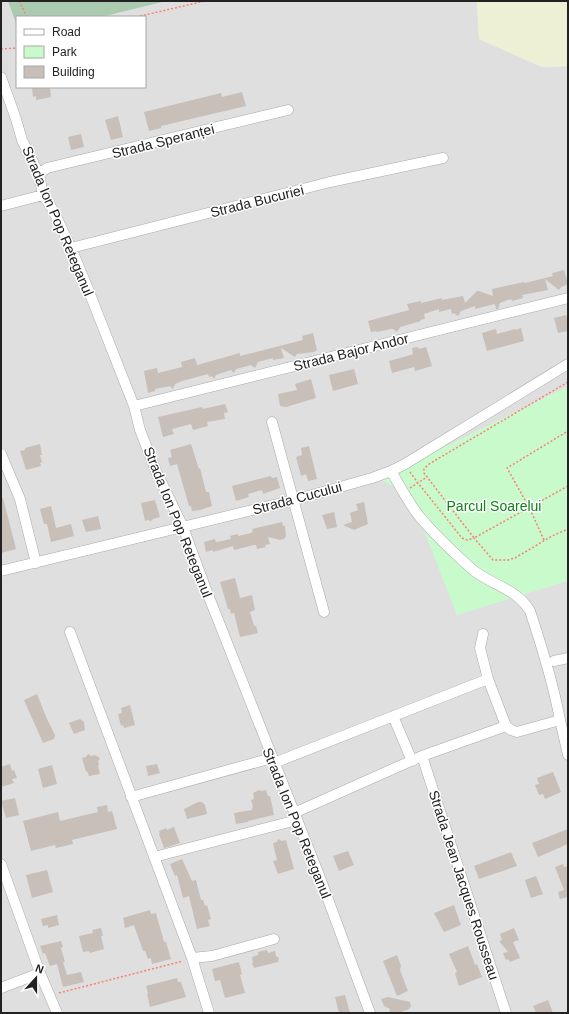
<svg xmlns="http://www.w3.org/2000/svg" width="569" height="1014" font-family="Arial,sans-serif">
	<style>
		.residential { fill: #e0dfdf; fill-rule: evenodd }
		.farmland { fill: #eef0d5 }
		.cemetery { fill: #aacbaf }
		.park { fill: #c8facc }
		.building { fill: #c7bfb8 }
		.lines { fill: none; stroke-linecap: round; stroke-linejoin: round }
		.street-casing { stroke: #a9a9a9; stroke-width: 11 }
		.path { stroke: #fa8072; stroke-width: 1.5; stroke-dasharray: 2 2; stroke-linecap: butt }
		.street { stroke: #fff; stroke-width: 10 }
		.labels { text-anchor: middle; stroke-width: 3; stroke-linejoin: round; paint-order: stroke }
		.street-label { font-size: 14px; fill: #222; stroke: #fff }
		.park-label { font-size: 14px; fill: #0c8416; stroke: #fff }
	</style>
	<rect width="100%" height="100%" fill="#f2efe9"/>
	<!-- residential -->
	<path class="residential" d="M1,1H477L479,39L542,67L568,66V1013H1ZM17,17H145V87H17Z"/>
	<!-- farmland -->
	<path class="farmland" d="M477,1H568V66L542,67L479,39Z"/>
	<!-- cemetery -->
	<path class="cemetery" d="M8,1H166L101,17H17V26Z"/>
	<!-- park -->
	<path class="park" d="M568,386V581L457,615L417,513L401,491L380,479Z"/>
	<!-- building -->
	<path class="building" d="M32,87H50L51,97L36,100V96L33,97Z
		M242,92L246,106L161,126V128L149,131L144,112L221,93L222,97Z
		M118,116L123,137L111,140L105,120Z
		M81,134L84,147L71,150L68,137Z
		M564,270L568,284L561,287L559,290L545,279L548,290L522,295L523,298L512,301L511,299L500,303L498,309H496L495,304L475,309V306L461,311L458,316L454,313L452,314L451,309L439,312V309L424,314L425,319L420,320L421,321L400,327L397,332L393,329H391L377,332L376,331L371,332L368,321L409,310L407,304L421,301V303L442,298V300L463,296L465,303L477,291H479L493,296L492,289L524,282L525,283L553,276L552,273Z
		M566,315L568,322V331L558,333L554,318Z
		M521,328L524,341L487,351L482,333L496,329L497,334L515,329V330Z
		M313,333L317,350L314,352L297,354L295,357L281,348L284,358L273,360V358L258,362L255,368L251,365L236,369L234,373L231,370L216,375L214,379L212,376L209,377L208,374L182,381L175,384L173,389L170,386L155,389V391L148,393L144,371L157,368L158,373L182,367L181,362L195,358L197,365L240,353V356L303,340L302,336Z
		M418,347L419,349L426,347L432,366L415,371L414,367L392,373L389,361L411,355L413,354L412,348Z
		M354,369L358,384L333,391L329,375Z
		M311,379L316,398L286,407L280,406L278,394L297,390L295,384Z
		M225,404L228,412L224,413L225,419L207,422L208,426L193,430L191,424L172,429L174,434L163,437L158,417L202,407L203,409Z
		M40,444L42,455H40L42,462L40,463L41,466L26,470L20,451L25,450V448Z
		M191,444L199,469L200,468L206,492H209L212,506L200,510L192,511L191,506H189L177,464L170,466L168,458L172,457L170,450Z
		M309,446L317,479L308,481L306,474L301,476L296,457L302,455L301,448Z
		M271,476L272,478L277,477L280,488L263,494L262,490L248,494L249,497L236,501L232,486Z
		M1,498H3L16,549L1,553Z
		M155,500L160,517L153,519L151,521L148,520L145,521L141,503Z
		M364,502L368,524L354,530L343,525L352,522L350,513L358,510L356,504Z
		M51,506L56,528L71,524L74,536L51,542L47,524H44L40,509Z
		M334,512L337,527L327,529L322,515Z
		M98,516L101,529L86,532L82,520Z
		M282,522L283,526H285L286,536L284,539L280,540L268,537L270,544L265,545L266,547L257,549L256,545H254L234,550L233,546L213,552V550L206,552L204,542L215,539L216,542L222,541L231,539L230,536L238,534V536L251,533L253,531L252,529Z
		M235,578L240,598L252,595L255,610L250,612L254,626H256L258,633L240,637L234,613L231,614L230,609H228L220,582Z
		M37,694L47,719L55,735L54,739L43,743L24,700Z
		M130,705L135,725L124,728L123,725L121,726L118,714L122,713L121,708Z
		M80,719L84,722L85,730L74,734L69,723Z
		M88,754L91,756L95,755L100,758L98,761L99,765H98L100,774L89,776L87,771L86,772L82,758L86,757Z
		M10,764L12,771L14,770L17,778L12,779L14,783L1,787V767Z
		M157,764L160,773L148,776L146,766Z
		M52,765L57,784L43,788L38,769Z
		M553,772L561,792L545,799L543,794L539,795L535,785L539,784L537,778Z
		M259,790L261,791L266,790L268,796H270L274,815L248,821V822L236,824L234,813L252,810V808L253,807L251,800L254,799L253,793Z
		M15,798L19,815L6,818L1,801Z
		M198,802H202L205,805L207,814L187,819L184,809Z
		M107,805L108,812L112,811L117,829L72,840L73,844L56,848L55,845L31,851L23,821L58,812L60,821L98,812L97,807Z
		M174,827L180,843L164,848L159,834L160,833L159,831L166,828L167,830Z
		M568,829V844L538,857L532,843Z
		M278,839L282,841L286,840L294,869L278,874L273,861L277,860L273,843L277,842Z
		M348,851L354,865L339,871L333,856Z
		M511,852L517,866L479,879L474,866Z
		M182,859L192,881L196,880L201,900H203L205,906L207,905L211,919L208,920L210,926L197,929L189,896L183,898L177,875L175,876L170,864Z
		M563,864L564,867L568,866V898L567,897L560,899L558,892L564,890L555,867Z
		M47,870L53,892L32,898L26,875Z
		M536,876L543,894L531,898L525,880Z
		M454,905L461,925L444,932L434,913Z
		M150,910L151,914L156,913L164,942H166L171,959L152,964L151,958L148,959L145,951H143L134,925L125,928L123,918Z
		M57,915L59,925L48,928V925L43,926L41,919Z
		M101,928L103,936H101L104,949L90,953L89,951L83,952L79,936L93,933L92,930Z
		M514,928L519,940L513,942L520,958L510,962L508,959L506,960L503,953L508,952L499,941L502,940L500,934Z
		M61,941L63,947L61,948L65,962H63L67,975L81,972L84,982L63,987L57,964L50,966L45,953L43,954L40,946Z
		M468,946L475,965L477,964L482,977L459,986L455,973L457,972L449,954Z
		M267,950L268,953L275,951L276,956L279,958L278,962L254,968L252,964L253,962L252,957L258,955V952Z
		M397,955L401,966L400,970L408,991L397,996L383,961Z
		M239,962L242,974L240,975L245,993L225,998L220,980L215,981L212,969Z
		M177,978L178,982H181L186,997L150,1007L147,994L148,993L146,986Z
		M345,995L350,1013H339L335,997Z
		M388,997L410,1002L411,1006L409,1009L399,1013H389L390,1009L384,1006L381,999Z
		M548,1000L553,1013H536L533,1006Z"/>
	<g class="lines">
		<defs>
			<path id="street" d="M1,77L16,119L22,140L39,174L43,195L53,210L71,248L86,284L134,406L140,430L156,471L183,527L205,587L319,875L370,1013
				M39,174L47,168L288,110
				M1,206L43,195
				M71,248L330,182L443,158
				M134,406L568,298
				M272,422L324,612
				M1,454L20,499L36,563
				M391,471C400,486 408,502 419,516C435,535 454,553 473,570C492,585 517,589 530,611C542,647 553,682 560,720
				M1,571L294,500L372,478L391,471L405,464L568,364
				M70,632L192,958
				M483,634L480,648L488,679L506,726L511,730L517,732L560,720L568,755
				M554,661L568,658
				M393,716L412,761
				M422,756L506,1013
				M274,763L488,679
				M131,797L272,758
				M294,813L422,756L506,726
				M154,857L297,820
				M1,864L40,973L57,1013
				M1,988L40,973
				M209,1013L192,958L212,956L274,939"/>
		</defs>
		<!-- street casing -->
		<use href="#street" class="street-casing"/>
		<!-- path -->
		<path class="path" d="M19,1L27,17
			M136,17L205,1
			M1,49L17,48
			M568,382L429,464L424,469V473L474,538L568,486
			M410,472L418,483L462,538L467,540L474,538L493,560H508L515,558L552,536L568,529
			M410,488L427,477
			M544,540L529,507L507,468L568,431
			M59,993L183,961"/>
		<!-- street -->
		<use href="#street" class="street"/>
	</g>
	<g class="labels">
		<!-- street labels -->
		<g class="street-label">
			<text transform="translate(163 141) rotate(-14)" y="5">Strada Speranței</text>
			<text transform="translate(257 201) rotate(-14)" y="5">Strada Bucuriei</text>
			<text transform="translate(58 221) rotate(67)" y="5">Strada Ion Pop Reteganul</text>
			<text transform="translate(351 352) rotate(-14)" y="5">Strada Bajor Andor</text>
			<text transform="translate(297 498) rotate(-15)" y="5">Strada Cucului</text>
			<text transform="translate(178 522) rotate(68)" y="5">Strada Ion Pop Reteganul</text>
			<text transform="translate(297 823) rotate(68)" y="5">Strada Ion Pop Reteganul</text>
			<text transform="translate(464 885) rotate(72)" y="5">Strada Jean Jacques Rousseau</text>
		</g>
		<!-- park labels -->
		<g class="park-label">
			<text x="494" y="511">Parcul Soarelui</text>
		</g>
	</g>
	<!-- border -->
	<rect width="569" height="1014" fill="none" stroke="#222222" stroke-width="4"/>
	<!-- legend -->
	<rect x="16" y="16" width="130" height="72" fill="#ffffff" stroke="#a7a7a7"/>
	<rect x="24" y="29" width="20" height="6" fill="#ffffff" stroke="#a7a7a7"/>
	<text x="52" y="36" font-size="12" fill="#222222">Road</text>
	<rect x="24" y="46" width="20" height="12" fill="#c8facc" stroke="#a7a7a7"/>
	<text x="52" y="56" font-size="12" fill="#222222">Park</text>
	<rect x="24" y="66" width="20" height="12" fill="#c7bfb8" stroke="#a7a7a7"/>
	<text x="52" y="76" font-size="12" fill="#222222">Building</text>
	<!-- north arrow -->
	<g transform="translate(36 978) rotate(21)" stroke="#ffffff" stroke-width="3" paint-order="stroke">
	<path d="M0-3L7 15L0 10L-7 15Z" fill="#222222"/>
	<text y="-6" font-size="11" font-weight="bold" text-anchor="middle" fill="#222222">N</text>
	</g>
</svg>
